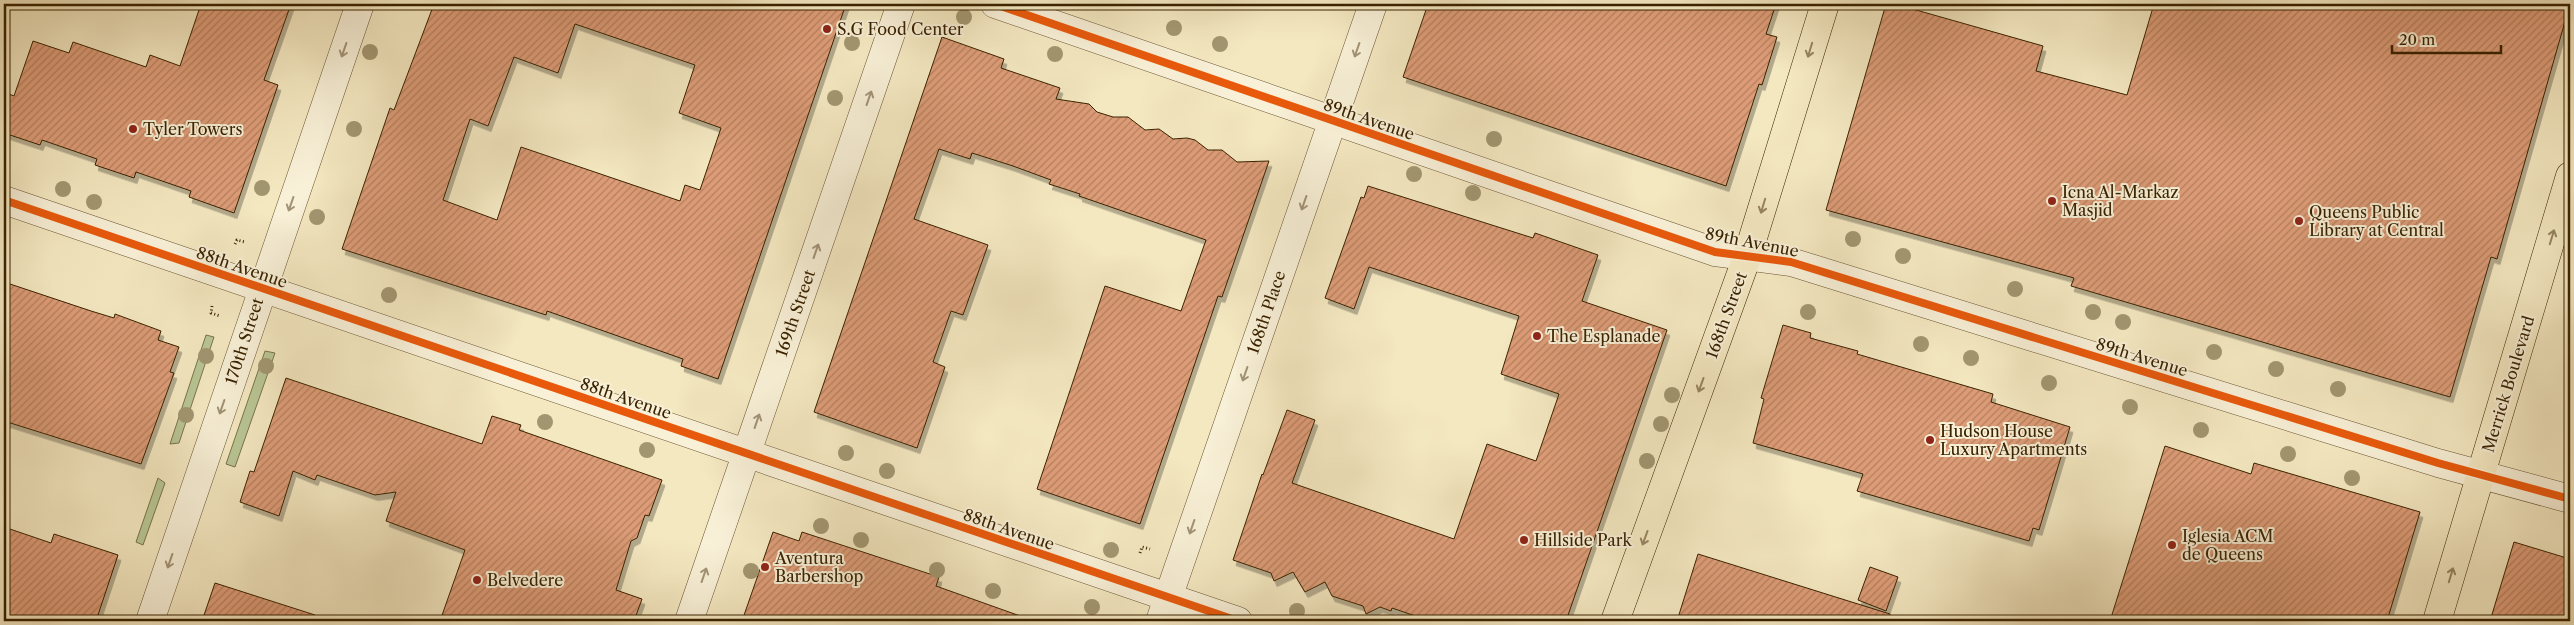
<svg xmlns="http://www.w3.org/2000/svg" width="2574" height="625" font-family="'Libre Caslon Text',serif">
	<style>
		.green { fill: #b9c695; stroke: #79744a }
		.building { fill: url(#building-hatch); stroke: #392200; fill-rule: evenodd; filter: url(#shadow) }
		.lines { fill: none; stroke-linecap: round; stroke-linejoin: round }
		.minor-casing { stroke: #685430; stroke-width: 29 }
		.primary-casing { stroke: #392200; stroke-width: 29 }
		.path { stroke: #392200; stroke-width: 3; stroke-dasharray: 1 2.5; stroke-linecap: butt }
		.minor { stroke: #f8f0d7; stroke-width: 28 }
		.primary { stroke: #f4e8c1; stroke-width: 28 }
		.cycleway-casing { stroke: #f8f0d7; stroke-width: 11 }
		.cycleway { stroke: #e8590c; stroke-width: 8 }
		.tree { fill: #a29670 }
		.oneway { stroke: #a29376 }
		.oneway2 { stroke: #968560 }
		.poi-dot { fill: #8f2418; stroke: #f8f0d7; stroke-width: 2 }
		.labels { text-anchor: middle; stroke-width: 4; stroke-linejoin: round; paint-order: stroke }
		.poi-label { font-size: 16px; fill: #392200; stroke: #f8f0d7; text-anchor: start }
		.street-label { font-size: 16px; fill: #392200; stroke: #f8f0d7 }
	</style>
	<defs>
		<pattern id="building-hatch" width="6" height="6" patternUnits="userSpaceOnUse" patternTransform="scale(1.25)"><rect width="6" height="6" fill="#dd9c77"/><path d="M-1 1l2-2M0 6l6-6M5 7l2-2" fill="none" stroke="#b47f5f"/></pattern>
		<filter id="shadow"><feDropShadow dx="3" dy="5.5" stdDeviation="0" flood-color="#0004"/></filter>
	</defs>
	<rect width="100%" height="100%" fill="#f4e8c1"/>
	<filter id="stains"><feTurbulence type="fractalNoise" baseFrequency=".004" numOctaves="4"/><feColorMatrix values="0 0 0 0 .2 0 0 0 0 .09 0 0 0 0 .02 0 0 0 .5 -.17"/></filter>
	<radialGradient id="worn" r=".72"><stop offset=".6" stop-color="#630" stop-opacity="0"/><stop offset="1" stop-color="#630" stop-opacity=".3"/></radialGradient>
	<!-- green -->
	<path class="green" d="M206,335L214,337L179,443L170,444Z
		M265,351L275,353L235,467L226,464Z
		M158,478L165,483L143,545L136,542Z"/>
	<!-- building -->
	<path class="building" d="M201,4H291L264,80L278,85L234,213L189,197L191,191L136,172L134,178L95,165L97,159L42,140L40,145L4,133V92L14,96L33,41L69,53L73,42L146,67L150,55L180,66Z
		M434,4H520L531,8L532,4H846L718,379L681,366L683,359L547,311L546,315L342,249L390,108L394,110ZM575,24L695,65L679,113L721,128L700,190L685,185L680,201L521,147L497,220L443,200L470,119L488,126L514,57L558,73Z
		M1428,4H1776L1766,34L1777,37L1762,85L1759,84L1726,186L1403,77Z
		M1886,4H1895L2043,46L2036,71L2127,95L2154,4H2570L2497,259L2491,257L2450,397L2071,286L2074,278L1826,210Z
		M942,37L1004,59L1001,68L1060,88L1056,99L1089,104L1097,112L1113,117H1128L1145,130L1159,129L1173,139L1187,138L1195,140L1208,150H1222L1237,162L1269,161L1222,297L1218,296L1140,524L1037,489L1105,286L1181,311L1206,240L1079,196L1080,194L1049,184L1051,180L1013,166L972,153L970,159L939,149L914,219L988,245L963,315L951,311L933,362L945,367L917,448L814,412Z
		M1368,186L1533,238L1535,233L1598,255L1582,301L1667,330L1566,621H1430L1392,608L1391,611L1380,607L1366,614L1363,606L1332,596L1325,582L1305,592L1293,572L1274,581L1271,573L1233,560L1262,474L1263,475L1287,410L1315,420L1292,483L1454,539L1487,444L1536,461L1559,394L1501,374L1519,316L1369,267L1354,309L1325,298L1361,197L1364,198Z
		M4,282L91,311L114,318L115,314L161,331L158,340L179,347L170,372L174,373L141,464L4,421Z
		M1783,325L1811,333L1810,338L1858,351L1857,354L1993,394L1991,402L2070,427L2039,530L2033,528L2029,541L1857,491L1863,474L1753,443L1764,399L1761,398Z
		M286,378L482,444L492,416L521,425L519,430L662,480L649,516L645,515L637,538L631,541L616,590L642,599L634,621H440L465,550L386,521L396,492L375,495L317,475L315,480L293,471L279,516L240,502L250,471L254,472Z
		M2165,446L2251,474L2254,463L2420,512L2387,621H2110Z
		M4,527L51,543L54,534L118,555L96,621H4Z
		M773,532L799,541L802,532L939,577L936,586L1023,617L1022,621H742Z
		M2514,542L2570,559V621H2490Z
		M1698,554L1890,614L1889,621H1677Z
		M1870,567L1898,577L1886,611L1858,600Z
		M215,583L315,615L314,621H202Z"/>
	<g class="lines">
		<defs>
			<path id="minor" d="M995,4L1715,252L1791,262L2438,463L2570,499
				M4,200L1238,621
				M150,621L360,4
				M689,621L901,4
				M1160,621L1373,4"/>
			<path id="primary" d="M1615,621L1747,257L1825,4
				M2437,621L2570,176"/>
		</defs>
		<!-- minor casing -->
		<use href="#minor" class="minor-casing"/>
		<!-- primary casing -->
		<use href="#primary" class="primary-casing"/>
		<!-- path -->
		<path class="path" d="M235,244L237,240L245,242
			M212,306L211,313L220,316
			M1140,553L1142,547L1150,549"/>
		<!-- minor -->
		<use href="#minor" class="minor"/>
		<!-- primary -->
		<use href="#primary" class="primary"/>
		<defs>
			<path id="cycleway" d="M995,4L1715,252L1791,262L2438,463L2570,499
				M4,200L1238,621"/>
		</defs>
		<!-- cycleway casing -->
		<use href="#cycleway" class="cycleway-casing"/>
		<!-- cycleway -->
		<use href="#cycleway" class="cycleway"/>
	</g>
	<!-- trees -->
	<g class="tree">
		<circle cx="964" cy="17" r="8"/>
		<circle cx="1174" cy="28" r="8"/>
		<circle cx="852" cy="43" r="8"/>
		<circle cx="1220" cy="44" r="8"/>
		<circle cx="370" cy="52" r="8"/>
		<circle cx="1055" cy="54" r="8"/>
		<circle cx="835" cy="98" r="8"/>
		<circle cx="354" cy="129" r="8"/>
		<circle cx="1494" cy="139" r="8"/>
		<circle cx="1414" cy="174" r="8"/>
		<circle cx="262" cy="188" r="8"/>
		<circle cx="63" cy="189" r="8"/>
		<circle cx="1473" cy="193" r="8"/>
		<circle cx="94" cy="202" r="8"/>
		<circle cx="317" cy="217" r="8"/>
		<circle cx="1853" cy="239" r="8"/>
		<circle cx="1903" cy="256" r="8"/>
		<circle cx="2015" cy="289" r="8"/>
		<circle cx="389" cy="295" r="8"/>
		<circle cx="1808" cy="312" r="8"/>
		<circle cx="2093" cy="312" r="8"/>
		<circle cx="2123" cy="322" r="8"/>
		<circle cx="1921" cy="344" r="8"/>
		<circle cx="2214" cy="352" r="8"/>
		<circle cx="206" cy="356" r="8"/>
		<circle cx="1971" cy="358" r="8"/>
		<circle cx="266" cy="366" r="8"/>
		<circle cx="2276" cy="369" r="8"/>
		<circle cx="2049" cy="383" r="8"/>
		<circle cx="2338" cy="389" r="8"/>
		<circle cx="1672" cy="395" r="8"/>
		<circle cx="2130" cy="407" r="8"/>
		<circle cx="186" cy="415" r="8"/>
		<circle cx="545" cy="422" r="8"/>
		<circle cx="1661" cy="424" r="8"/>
		<circle cx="2201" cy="430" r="8"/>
		<circle cx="647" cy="450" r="8"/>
		<circle cx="846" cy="453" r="8"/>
		<circle cx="2288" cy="454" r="8"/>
		<circle cx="1647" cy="461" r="8"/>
		<circle cx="887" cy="471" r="8"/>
		<circle cx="2352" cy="478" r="8"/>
		<circle cx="821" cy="526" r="8"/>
		<circle cx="861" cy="540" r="8"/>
		<circle cx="1111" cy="550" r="8"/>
		<circle cx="937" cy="570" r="8"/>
		<circle cx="751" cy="571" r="8"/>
		<circle cx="993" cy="591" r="8"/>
		<circle cx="1092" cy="607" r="8"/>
		<circle cx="1297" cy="611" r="8"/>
	</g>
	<!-- one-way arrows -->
	<defs><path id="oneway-shaft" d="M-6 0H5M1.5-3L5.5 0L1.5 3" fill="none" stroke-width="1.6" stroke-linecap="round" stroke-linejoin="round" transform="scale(1.25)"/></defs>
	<g class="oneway">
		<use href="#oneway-shaft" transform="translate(344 50) rotate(109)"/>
		<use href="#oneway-shaft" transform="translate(1357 50) rotate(109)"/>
		<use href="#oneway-shaft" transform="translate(869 98) rotate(-71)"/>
		<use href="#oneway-shaft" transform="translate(1304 203) rotate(109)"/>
		<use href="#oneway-shaft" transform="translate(291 204) rotate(109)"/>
		<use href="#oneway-shaft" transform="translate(816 251) rotate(-71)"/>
		<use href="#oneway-shaft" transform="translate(1245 374) rotate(109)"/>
		<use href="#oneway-shaft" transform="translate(222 407) rotate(109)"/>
		<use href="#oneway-shaft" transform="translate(757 421) rotate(-71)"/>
		<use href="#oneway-shaft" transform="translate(1192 527) rotate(109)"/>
		<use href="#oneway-shaft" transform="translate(170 561) rotate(109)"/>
		<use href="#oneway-shaft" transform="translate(704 575) rotate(-71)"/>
	</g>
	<g class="oneway2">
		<use href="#oneway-shaft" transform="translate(1810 50) rotate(107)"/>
		<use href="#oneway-shaft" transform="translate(1763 206) rotate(107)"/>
		<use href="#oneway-shaft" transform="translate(2552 237) rotate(-73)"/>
		<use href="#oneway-shaft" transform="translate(1701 385) rotate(110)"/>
		<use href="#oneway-shaft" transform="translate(1645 538) rotate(110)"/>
		<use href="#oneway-shaft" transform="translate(2451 575) rotate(-73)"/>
	</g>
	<!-- markers -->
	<g class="poi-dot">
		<circle cx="827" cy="29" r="5"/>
		<circle cx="133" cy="129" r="5"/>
		<circle cx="2052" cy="201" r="5"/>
		<circle cx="2299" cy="221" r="5"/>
		<circle cx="1537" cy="336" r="5"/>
		<circle cx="1930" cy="440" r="5"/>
		<circle cx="1524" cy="540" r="5"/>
		<circle cx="2172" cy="545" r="5"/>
		<circle cx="765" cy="567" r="5"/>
		<circle cx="477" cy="580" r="5"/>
	</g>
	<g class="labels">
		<!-- poi labels -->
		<g class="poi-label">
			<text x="837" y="35">S.G Food Center</text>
			<text x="143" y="135">Tyler Towers</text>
			<text x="2062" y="198">Icna Al-Markaz<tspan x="2062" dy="18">Masjid</tspan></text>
			<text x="2309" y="218">Queens Public<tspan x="2309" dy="18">Library at Central</tspan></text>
			<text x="1547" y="342">The Esplanade</text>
			<text x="1940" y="437">Hudson House<tspan x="1940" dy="18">Luxury Apartments</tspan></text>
			<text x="2182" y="542">Iglesia ACM<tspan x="2182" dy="18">de Queens</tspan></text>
			<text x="1534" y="546">Hillside Park</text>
			<text x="775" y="564">Aventura<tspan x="775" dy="18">Barbershop</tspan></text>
			<text x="487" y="586">Belvedere</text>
		</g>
		<!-- street labels -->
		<g class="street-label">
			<text transform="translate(1369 119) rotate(19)" y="6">89th Avenue</text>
			<text transform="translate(1752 242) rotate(11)" y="6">89th Avenue</text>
			<text transform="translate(242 267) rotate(19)" y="6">88th Avenue</text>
			<text transform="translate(1266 312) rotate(-71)" y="6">168th Place</text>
			<text transform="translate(795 313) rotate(-71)" y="6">169th Street</text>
			<text transform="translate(1726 315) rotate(-70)" y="6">168th Street</text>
			<text transform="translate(244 341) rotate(-72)" y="6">170th Street</text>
			<text transform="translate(2142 357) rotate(17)" y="6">89th Avenue</text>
			<text transform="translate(2508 384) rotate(-73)" y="6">Merrick Boulevard</text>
			<text transform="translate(626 398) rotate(19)" y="6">88th Avenue</text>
			<text transform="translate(1009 529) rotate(19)" y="6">88th Avenue</text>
		</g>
	</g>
	<!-- margin -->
	<rect width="2574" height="625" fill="none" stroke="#f4e8c1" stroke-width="20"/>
	<rect x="5" y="5" width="2564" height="615" fill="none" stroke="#392200" stroke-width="2.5"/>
	<rect x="10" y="10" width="2554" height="605" fill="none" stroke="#392200"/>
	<!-- scale -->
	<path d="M2392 45v8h109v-8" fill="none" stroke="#392200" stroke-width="2.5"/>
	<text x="2399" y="45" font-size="15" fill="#392200" stroke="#f8f0d7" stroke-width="4" paint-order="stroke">20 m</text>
	<rect width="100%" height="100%" filter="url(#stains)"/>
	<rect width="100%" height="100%" fill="url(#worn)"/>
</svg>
